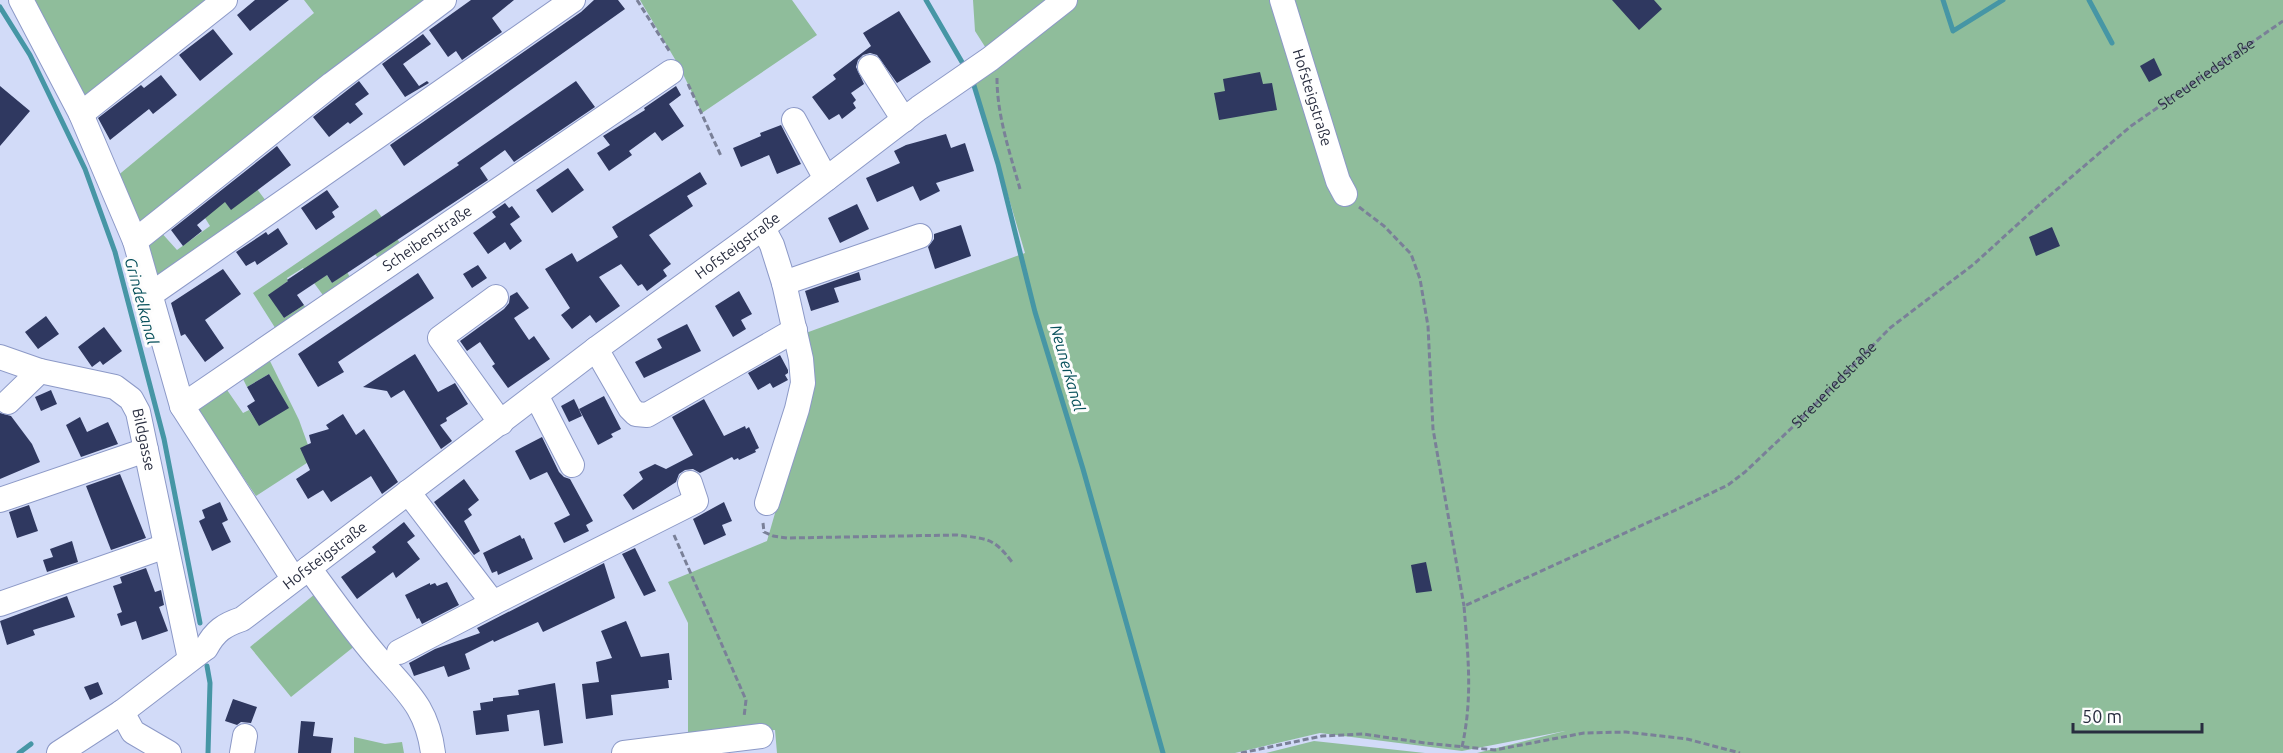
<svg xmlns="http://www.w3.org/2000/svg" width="2283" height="753" font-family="Ubuntu,sans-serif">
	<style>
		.green { fill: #8fbd9b }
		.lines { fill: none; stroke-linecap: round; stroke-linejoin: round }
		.stream { stroke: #4696a5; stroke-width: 5 }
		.building { fill: #2f3860 }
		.minor-casing { stroke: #8c99c7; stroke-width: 26 }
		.path { stroke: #7a8098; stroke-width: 3; stroke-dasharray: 6 3; stroke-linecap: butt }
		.minor { stroke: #fff; stroke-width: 24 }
		.labels { text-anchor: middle; stroke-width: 6; stroke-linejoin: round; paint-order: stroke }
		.street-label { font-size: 15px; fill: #282d3f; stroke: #fdfdfd }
		.water-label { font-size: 16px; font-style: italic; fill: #07505b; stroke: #fdfdfd }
	</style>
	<rect width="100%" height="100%" fill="#d2dbf8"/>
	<!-- green -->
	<path class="green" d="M21,0H222L81,114Z
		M304,0H436L139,228L116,177L314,13Z
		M640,0H792L817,35L702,113L679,66Z
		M973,0H2283V753H1477L1565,731L1462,751L1320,733L1235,753H777L775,730L688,736V623L668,582L767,541L811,388L803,334L1025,253L974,80L989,53L975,31Z
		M248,177L269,205L154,285L142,244L159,230L177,250L210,226L205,218Z
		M376,209L405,250L383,265L375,254L317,260L332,283L347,272L354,284L328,302L303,268L287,278L288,281L269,295L284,318L304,305L310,314L279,334L253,293Z
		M268,357L299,420L313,459L256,496L200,414L197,406L225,387L243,413L249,410L259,425L271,383L273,381L269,374L247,387L240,373Z
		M315,594L356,645L291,697L250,647Z
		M354,737L385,744L402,742L404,753H354Z
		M1314,741L1425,753H1266Z"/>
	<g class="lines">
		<!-- stream -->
		<path class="stream" d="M926,0L966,69
			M1943,0L1953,31L2003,0
			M2089,0L2112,43
			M0,7L30,55L85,169L115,252L164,439L200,623
			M972,79L998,164L1035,312L1083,469L1163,753
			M207,666L210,683L208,753
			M19,753L31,744"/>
	</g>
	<!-- building -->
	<path class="building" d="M255,0H289L250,31L237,15Z
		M471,0H514L492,18L502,32L462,60L456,51L448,57L429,30Z
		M594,0H618L625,9L404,166L390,145L581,12Z
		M1612,0H1654L1662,9L1639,30Z
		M899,11L931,62L897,83L877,55L870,53L863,55L858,60L856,67L864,84L851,93L856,100L853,103L856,108L842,119L839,114L829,120L812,97L836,79L833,75L871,46L863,33Z
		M213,29L233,54L200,81L179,55Z
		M423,34L431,44L403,64L419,86L427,81L429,83L405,97L382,64Z
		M2154,58L2162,75L2149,82L2140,66Z
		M1260,72L1263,84L1272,83L1277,110L1219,120L1214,93L1225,91L1223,79Z
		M161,75L177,95L153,114L149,109L110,140L98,118L141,85L144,88Z
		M359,81L369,94L355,104L363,114L350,124L348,122L329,137L313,117Z
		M576,81L595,107L514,162L505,150L480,168L488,180L332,283L327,275L297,295L304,305L284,318L268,295L288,281L287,280L459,165L457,163Z
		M0,86L30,111L0,146Z
		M676,86L681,95L669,104L684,126L662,141L655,132L629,151L632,155L609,171L597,153L610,145L603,136L645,110L644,108Z
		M781,125L801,164L777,174L769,155L741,167L733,148L761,136L760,133Z
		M946,134L951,148L965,143L974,171L936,183L940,191L920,201L913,186L877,202L866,178L900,163L894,151L906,145Z
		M277,146L291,165L231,210L225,202L197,225L202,231L183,246L171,230Z
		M568,168L584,190L552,213L536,190Z
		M700,172L707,184L687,196L693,206L649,235L671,264L663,270L667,276L647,291L642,284L638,286L621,264L599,277L620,306L596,323L590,315L572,329L561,315L570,308L545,269L572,253L577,262L618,237L612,227Z
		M327,190L339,207L332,212L335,217L316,230L301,208Z
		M505,203L509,208L512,206L520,217L510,224L522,241L510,250L505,242L488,254L473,233L496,217L492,212Z
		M857,204L869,229L840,243L828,218Z
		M961,225L971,256L935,269L928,247L934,239V234Z
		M2052,227L2060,246L2036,256L2029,237Z
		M278,228L288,244L257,265L255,261L246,266L236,252L266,232L268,235Z
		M478,265L487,278L472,288L463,274Z
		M223,269L241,294L205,320L224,348L205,362L185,334L181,336L171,303Z
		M859,272L861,280L834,288L839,302L811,311L805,291Z
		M418,273L434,298L338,362L344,372L318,387L298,354Z
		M739,291L752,314L741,320L746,329L733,337L715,306Z
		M517,292L529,308L514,318L529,340L534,336L550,359L508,388L492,366L495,364L480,342L467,351L460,341L504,309L509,303L510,296Z
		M46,316L59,334L38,349L25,332Z
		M687,324L701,351L644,378L635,362L662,348L657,339Z
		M104,327L122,351L103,365L100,361L92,367L78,347Z
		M415,354L438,392L455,383L468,404L446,418L447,421L440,425L452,441L441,449L404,390L391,398L387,391L363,387Z
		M780,355L788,370V373L785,375L788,380L773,388L770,383L758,390L748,373Z
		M269,374L289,408L259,426L247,406L255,401L247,387Z
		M51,390L57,404L41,411L35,397Z
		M604,396L621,429L611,434L613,437L598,445L579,409Z
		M574,399L582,416L569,422L561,406Z
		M704,399L724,436L745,426L746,429L749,427L759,448L755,450L756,452L739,460L738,458L734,460L732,457L700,473L693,469L685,470L679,474L676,482L633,510L623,495L643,479L639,472L655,464L666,469L693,455L672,417Z
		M0,413L11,416L32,444L40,462L0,479Z
		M343,414L356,435L364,429L398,482L382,494L371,476L331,502L323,490L308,499L296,479L310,470L300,448L311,443L309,435L329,429L326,425Z
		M80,417L87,432L108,422L118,444L81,457L66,425Z
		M542,437L559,472L564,477L570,479L593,521L586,525L589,531L564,543L554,523L570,515L547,472L530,480L515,451Z
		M120,474L146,538L111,550L86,486Z
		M464,479L479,500L468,509L472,515L464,521L480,551L474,555L434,502Z
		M220,502L228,520L222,523L231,542L212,551L199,521L205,518L202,510Z
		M724,502L732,521L722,525L726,535L704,545L693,519Z
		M29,505L38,531L17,538L9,512Z
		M404,522L415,536L407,542L420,559L396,578L393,572L357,599L341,577L376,552L372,547Z
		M520,535L522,539L524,538L533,559L498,575L497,571L492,573L483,553Z
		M72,541L78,562L47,572L43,560L53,557L50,549Z
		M635,548L656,591L644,596L622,554Z
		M1426,562L1432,591L1416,593L1411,565Z
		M604,563L615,598L543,632L538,622L494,642L493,640L465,654L470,669L448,677L444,666L414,676L409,663L435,649L480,633L477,628Z
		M146,568L155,592L161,590L164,605L159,607L168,631L142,640L136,621L121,626L117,614L122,612L113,586L122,583L120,577Z
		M447,582L459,605L422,624L419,618L417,619L405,595L430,583V585L435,583L437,586Z
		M67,596L75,617L33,630L35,635L7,645L0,621Z
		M626,621L641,657L669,653L672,680H668L669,688L611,695L613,715L586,719L582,684L599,682L596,662L612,658L601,631Z
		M98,682L103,694L90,700L84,687Z
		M555,683L563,743L544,746L539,710L507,715L509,731L476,735L473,711L481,710L480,703L493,701V698L519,695L518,690Z
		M233,699L257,707L251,723L241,722L237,725L225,721Z
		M301,721L315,722L313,736L333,738L331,753H298Z"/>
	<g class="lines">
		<defs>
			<g id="minor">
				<path d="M21,0L81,114L135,241L182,406L293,578"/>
				<path id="s2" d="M1282,0L1338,181L1345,194"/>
				<path d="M870,67L904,120"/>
				<path d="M81,114L225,0"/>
				<path d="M794,120L826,179"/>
				<path d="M763,228L772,245L784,283L801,359L803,383L797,409L767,503"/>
				<path d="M135,241L332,84L444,0"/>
				<path d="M784,283L920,236"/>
				<path d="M150,295L573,0"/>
				<path d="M496,297L440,338L501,423"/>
				<path d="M596,349L630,408L636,414L647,415L795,330"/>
				<path id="s3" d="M0,357L40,371L115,387L131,399L138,412L190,659"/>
				<path d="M536,395L572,465"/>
				<path d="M8,402L40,371"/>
				<path id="s4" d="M182,406L671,72"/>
				<path d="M408,492L493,603L696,501L690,483"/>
				<path d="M0,500L146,450"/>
				<path d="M309,568C331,598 352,628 376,656C405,691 427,705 433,753"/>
				<path d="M0,604L166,546"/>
				<path id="s5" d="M206,648C215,631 224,625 242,619L596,349L753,235L919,108L990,59L1065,0"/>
				<path d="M399,652L493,603"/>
				<path d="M122,712L133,732L169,753"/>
				<path d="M59,753L122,712L203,650"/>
				<path d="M242,753L245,736"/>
				<path d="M624,753L761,736"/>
			</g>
		</defs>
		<!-- minor casing -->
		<use href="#minor" class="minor-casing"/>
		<!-- path -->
		<g class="path">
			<path d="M637,0L670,52"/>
			<path d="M997,78C997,116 1010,153 1020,189"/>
			<path d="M688,84L721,156"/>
			<path d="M1359,207L1384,226L1411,254L1420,279L1428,326L1433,429L1464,606"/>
			<path d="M763,523L764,532L773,536L787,538L957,535C987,539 993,537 1012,562"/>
			<path d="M674,535L746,700L744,717"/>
			<path id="s1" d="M1462,747C1473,697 1468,656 1464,606L1680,508L1728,485L1745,472L1799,421L1890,328L1974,264L2041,203L2131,126L2283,21"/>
			<path d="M1241,753L1322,736L1363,734L1425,743L1495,750L1584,733L1626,732L1687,739L1740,753"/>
		</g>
		<!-- minor -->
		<use href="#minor" class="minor"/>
	</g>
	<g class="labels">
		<!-- street labels -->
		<g class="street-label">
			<text dy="5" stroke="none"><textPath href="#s1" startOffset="1064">Streueriedstraße</textPath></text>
			<text dy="5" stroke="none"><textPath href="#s2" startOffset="102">Hofsteigstraße</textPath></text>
			<text dy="5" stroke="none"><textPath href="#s4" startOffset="297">Scheibenstraße</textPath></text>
			<text dy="5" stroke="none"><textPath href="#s5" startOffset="668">Hofsteigstraße</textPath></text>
			<text dy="5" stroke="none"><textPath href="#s1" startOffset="578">Streueriedstraße</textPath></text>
			<text dy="5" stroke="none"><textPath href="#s3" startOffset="182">Bildgasse</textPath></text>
			<text dy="5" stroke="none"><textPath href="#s5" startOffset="152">Hofsteigstraße</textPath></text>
		</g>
		<!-- water labels -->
		<g class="water-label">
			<text transform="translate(142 301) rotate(75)" y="6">Grindelkanal</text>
			<text transform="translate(1068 368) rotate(74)" y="6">Neunerkanal</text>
		</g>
	</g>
	<!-- scale -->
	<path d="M2073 723v9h129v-9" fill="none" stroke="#282d3f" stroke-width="3"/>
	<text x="2082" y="723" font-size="18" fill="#282d3f" stroke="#fdfdfd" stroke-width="4.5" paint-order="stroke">50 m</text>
</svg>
